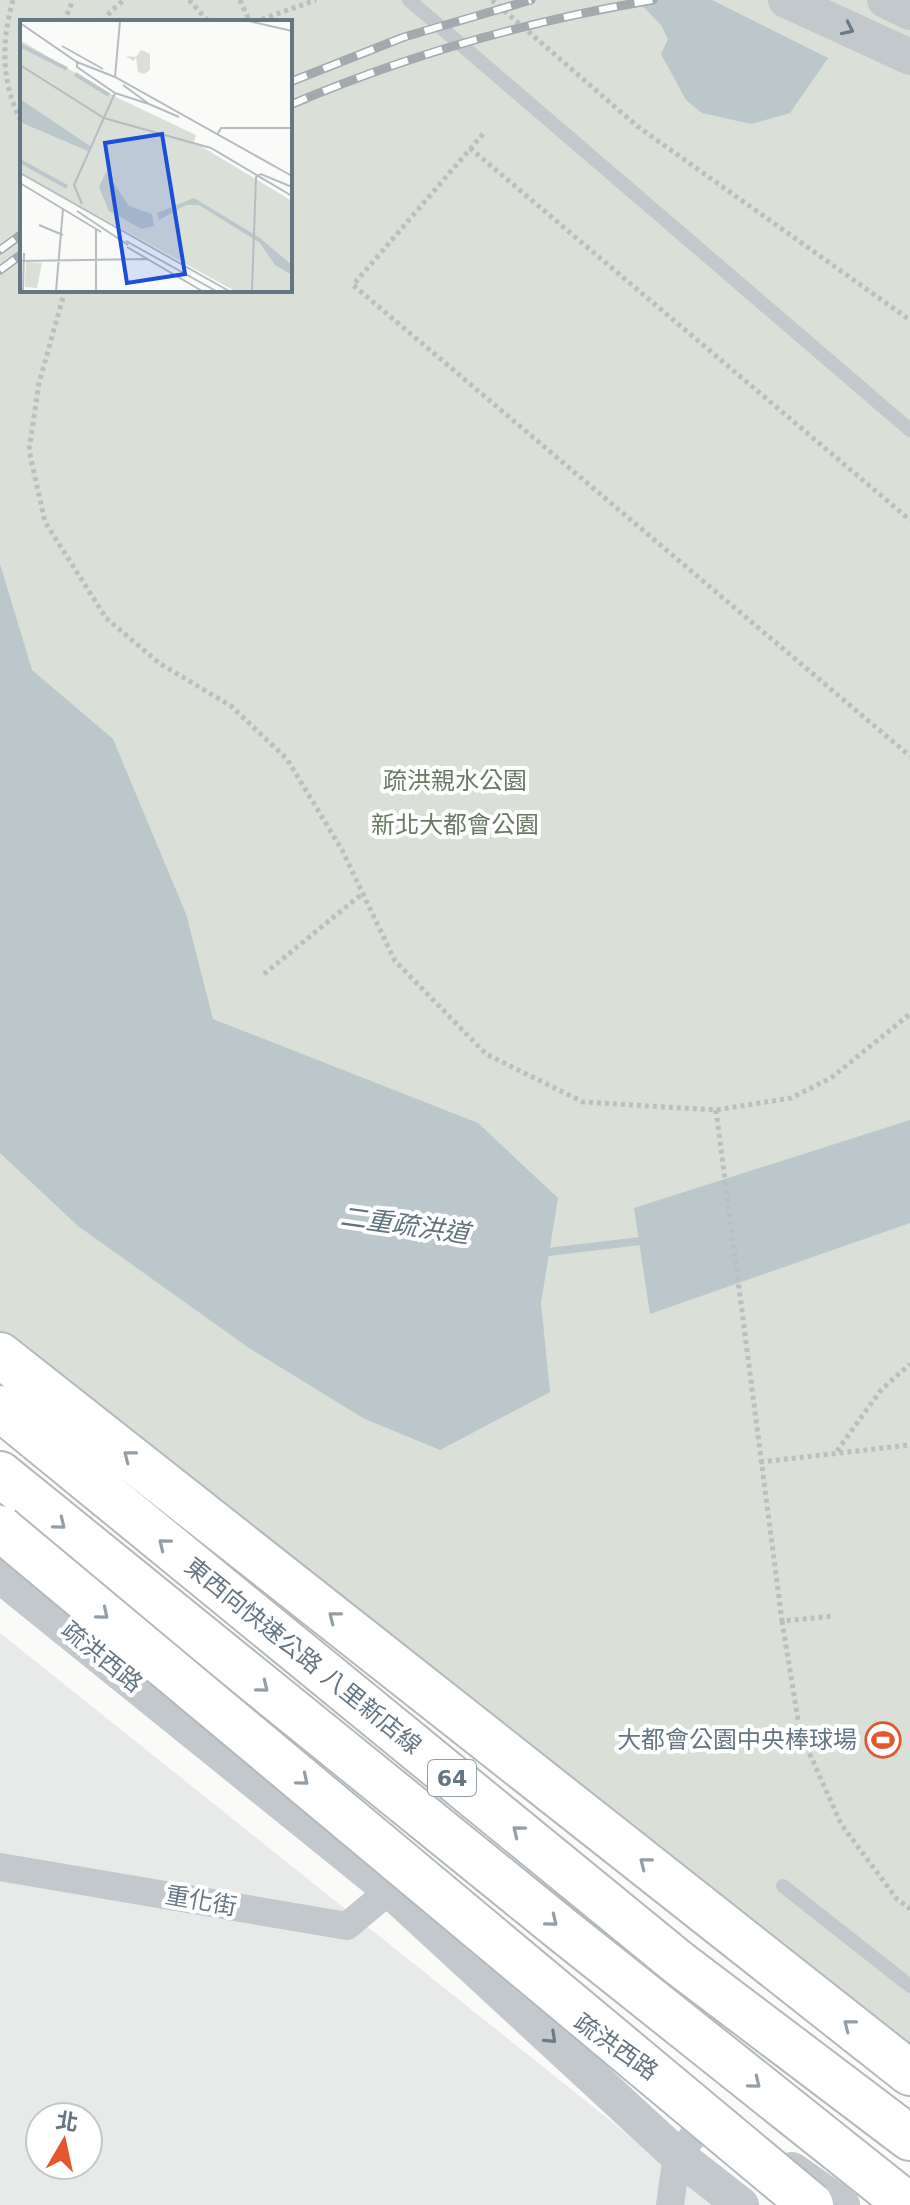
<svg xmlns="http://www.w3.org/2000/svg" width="910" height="2205" font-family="'DejaVu Sans','Noto Sans TC',sans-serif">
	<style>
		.built { fill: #e8e9e9; fill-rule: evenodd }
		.green { fill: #dadfd7; fill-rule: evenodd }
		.water { fill: #bbc7cb }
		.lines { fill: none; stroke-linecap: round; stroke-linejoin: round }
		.stream { stroke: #bbc7cb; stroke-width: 8 }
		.trunk-casing { stroke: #b4b9bd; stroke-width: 48 }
		.path { stroke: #bbbfc2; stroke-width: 5; stroke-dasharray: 4 4; stroke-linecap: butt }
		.service { stroke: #c3c8cc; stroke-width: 14 }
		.minor { stroke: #c3c8cc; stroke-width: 28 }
		.tertiary { stroke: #c3c8cc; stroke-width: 36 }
		.trunk { stroke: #fff; stroke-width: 44 }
		.rail-casing { stroke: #a2aab0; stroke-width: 9 }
		.rail { stroke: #fff; stroke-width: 6; stroke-dasharray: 18; stroke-linecap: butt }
		.trunk-bridge-casing { stroke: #b4b9bd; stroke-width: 48; stroke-linecap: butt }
		.trunk-bridge { stroke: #fff; stroke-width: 44 }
		.oneway { stroke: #6a7a87 }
		.oneway2 { stroke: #939fa8 }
		.labels { text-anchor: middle; stroke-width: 8; stroke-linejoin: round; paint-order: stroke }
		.shield { fill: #fff; stroke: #939fa8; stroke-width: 2 }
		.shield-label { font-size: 22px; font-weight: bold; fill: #657683 }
		.park-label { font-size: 24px; fill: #687a64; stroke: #fff }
		.street-label { font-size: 24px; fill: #657683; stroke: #fff }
		.poi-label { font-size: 24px; fill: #657683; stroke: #fff; text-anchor: end }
		.water-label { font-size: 26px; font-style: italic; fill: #60757c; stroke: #fff }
		.inset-river { fill: none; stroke: #bbc7cb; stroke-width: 4 }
		.inset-road { fill: none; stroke: #b5bdc2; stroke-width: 2 }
		.view { fill: #1d4ed8; fill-opacity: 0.15; stroke: #1d4ed8; stroke-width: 4 }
		.inset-edge { fill: none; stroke: #657683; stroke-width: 4 }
	</style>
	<rect width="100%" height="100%" fill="#fafaf8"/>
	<!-- built -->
	<path class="built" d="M0,1633L716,2205H0ZM40,2117H88V2165H40Z"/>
	<!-- green -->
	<path class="green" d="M0,0H910V2087L0,1360ZM22,22H290V290H22Z"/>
	<!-- water -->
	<path class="water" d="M637,0H712L828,58L790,113L751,124L702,113L686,100L661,54L668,39L661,25Z
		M0,564L32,670L113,739L186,914L213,1019L478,1123L558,1198L541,1303L550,1392L440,1450L363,1418L249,1348L78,1226L0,1153Z
		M910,1120V1223L650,1314L634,1208Z"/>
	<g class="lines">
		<!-- stream -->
		<path class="stream" d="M539,1253L649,1240"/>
		<defs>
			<path id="trunk" d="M0,1355L910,2073
				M0,1408L680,1964L910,2138
				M0,1474L559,1927L908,2205"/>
		</defs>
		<!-- trunk casing -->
		<use href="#trunk" class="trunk-casing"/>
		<!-- path -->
		<path class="path" d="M13,0C1,43 1,83 22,123
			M189,0L209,22
			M240,0L250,22
			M492,0L637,126L910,320
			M64,22L73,0
			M104,22L110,12L124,0
			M254,22L316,0
			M483,134L353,285L910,756
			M470,148L910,520
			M65,290L39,383L29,450L45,522L106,618L159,663L231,706L287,759L342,850L395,961L486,1054L583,1102L716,1110L791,1098L831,1078L910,1014
			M264,974L363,893
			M716,1110L782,1621L834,1616
			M837,1451L881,1390L910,1364
			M760,1462L910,1445
			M782,1621L800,1732L841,1824L897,1899L910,1909"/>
		<!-- service -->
		<path class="service" d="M409,0L910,430
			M783,1886L910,1986"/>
		<!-- minor -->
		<path class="minor" d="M0,1867L347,1926L390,1890
			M670,2205L677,2155L712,2114"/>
		<!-- tertiary -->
		<path class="tertiary" d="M786,0L910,57
			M885,0L910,12
			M0,1575L390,1890L677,2155L741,2205
			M792,2170L842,2205"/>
		<!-- trunk -->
		<use href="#trunk" class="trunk"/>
		<defs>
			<path id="rail" d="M290,82L404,37L531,0
				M290,105C407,55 528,21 653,0
				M0,250L22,234
				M0,270L22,254"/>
		</defs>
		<!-- rail casing -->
		<use href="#rail" class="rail-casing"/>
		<!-- rail -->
		<use href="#rail" class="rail"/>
		<defs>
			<path id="trunk-bridge" d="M0,1528L811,2205"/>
		</defs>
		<!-- trunk-bridge casing -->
		<use href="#trunk-bridge" class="trunk-bridge-casing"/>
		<!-- trunk-bridge -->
		<use href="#trunk-bridge" class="trunk-bridge"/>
	</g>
	<!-- one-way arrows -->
	<defs><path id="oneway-chevron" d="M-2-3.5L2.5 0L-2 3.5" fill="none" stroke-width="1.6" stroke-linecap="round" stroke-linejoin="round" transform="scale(2)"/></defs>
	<g class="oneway">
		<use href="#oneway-chevron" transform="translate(848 29) rotate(25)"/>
		<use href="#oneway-chevron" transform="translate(551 2038) rotate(43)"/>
	</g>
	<g class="oneway2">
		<use href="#oneway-chevron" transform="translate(129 1456) rotate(-142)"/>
		<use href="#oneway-chevron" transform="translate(60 1524) rotate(39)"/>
		<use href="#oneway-chevron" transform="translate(164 1544) rotate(-141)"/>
		<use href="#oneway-chevron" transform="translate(103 1614) rotate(40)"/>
		<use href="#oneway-chevron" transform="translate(334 1617) rotate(-142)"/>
		<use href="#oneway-chevron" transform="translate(263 1687) rotate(39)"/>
		<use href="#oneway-chevron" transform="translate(303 1780) rotate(40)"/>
		<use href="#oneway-chevron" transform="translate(518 1831) rotate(-141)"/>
		<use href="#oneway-chevron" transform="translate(645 1863) rotate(-142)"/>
		<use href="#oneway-chevron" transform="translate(552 1921) rotate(39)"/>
		<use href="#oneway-chevron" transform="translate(849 2025) rotate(-142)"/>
		<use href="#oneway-chevron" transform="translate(755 2083) rotate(39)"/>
	</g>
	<!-- icons -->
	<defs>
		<symbol id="stadium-ring" viewBox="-11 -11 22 22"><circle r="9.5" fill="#fff" stroke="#e4572e" stroke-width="1.5"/><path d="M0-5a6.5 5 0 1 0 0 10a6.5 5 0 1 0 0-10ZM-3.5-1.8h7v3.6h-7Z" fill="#e4572e"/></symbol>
	</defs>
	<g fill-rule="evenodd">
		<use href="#stadium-ring" x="863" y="1720" width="40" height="40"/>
	</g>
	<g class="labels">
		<!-- shield labels -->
		<rect class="shield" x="428" y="1760" width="48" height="36" rx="6"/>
		<g class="shield-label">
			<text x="452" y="1786">64</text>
		</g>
		<!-- park labels -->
		<g class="park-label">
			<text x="455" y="789">疏洪親水公園</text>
			<text x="455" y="833">新北大都會公園</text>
		</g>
		<!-- street labels -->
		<g class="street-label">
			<text transform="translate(303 1656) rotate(39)" y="8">東西向快速公路 八里新店線</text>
			<text transform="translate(102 1657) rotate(39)" y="8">疏洪西路</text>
			<text transform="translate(201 1901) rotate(10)" y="8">重化街</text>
			<text transform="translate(616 2047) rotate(35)" y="8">疏洪西路</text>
		</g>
		<!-- poi labels -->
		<g class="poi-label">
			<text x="857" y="1748">大都會公園中央棒球場</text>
		</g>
		<!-- water labels -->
		<g class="water-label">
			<text transform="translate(405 1225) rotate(8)" y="9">二重疏洪道</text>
		</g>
	</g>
	<!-- overview -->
	<g transform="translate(20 20)">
		<rect width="272" height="272" fill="#fafaf8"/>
		<path d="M0,20L98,78L176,115L174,122L272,181V271H215L0,153ZM121,30L130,34V50L124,54L118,52L116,38L113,41L106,36L116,37ZM6,242L22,243L17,268L5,267Z" fill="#dadfd7"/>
		<path d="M0,79L70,126L68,131L0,102ZM86,152L109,186L132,194L134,206L122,209L89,191L79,167ZM174,178L240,218L272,245V255L255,245L240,223L179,185H166L139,200L137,193Z" fill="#bbc7cb"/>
		<path class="inset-river" d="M0,25L47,49M55,54L89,75M0,141L47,167"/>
		<path class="inset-road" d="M229,1L272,11M0,3L57,42L95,57L272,156M42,26L83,49M57,42V47L95,73L129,84L103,65M0,45L84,98L191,128L272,176M95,57L100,1M129,84L159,97M197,115L201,108H272M0,153L209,271M0,163L81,212M62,184L54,165L95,73M57,191L108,225M19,205L43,215M106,221L196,271M107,227L182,271M0,241L128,239M3,271L4,233M36,271L43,189M76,271V209M232,271L236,157L241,154L272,167"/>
		<path class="view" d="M142,114L165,254L107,263L85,123Z"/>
		<rect width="272" height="272" class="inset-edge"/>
	</g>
	<!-- north arrow -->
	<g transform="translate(64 2141) rotate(9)"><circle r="38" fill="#ffffff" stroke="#c1c8cd" stroke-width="2"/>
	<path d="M0-6L14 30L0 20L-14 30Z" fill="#e4572e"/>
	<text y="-12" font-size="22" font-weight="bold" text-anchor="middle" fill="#657683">北</text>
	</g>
</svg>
